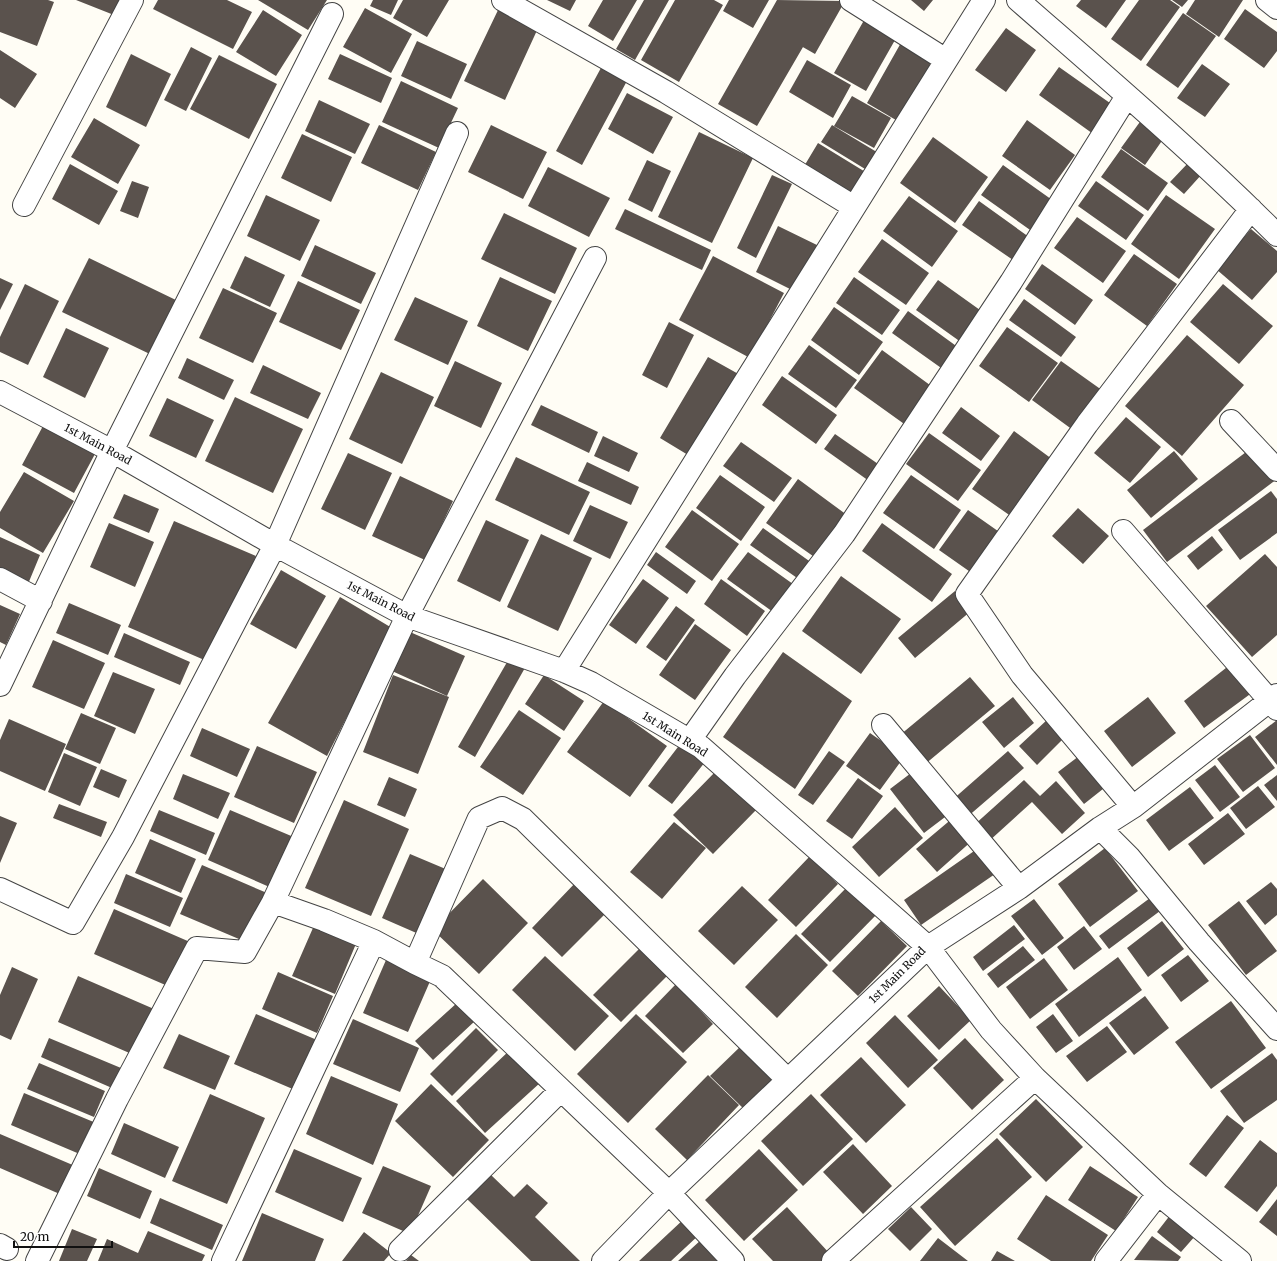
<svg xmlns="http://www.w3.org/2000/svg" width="1277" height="1261" font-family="Merriweather,serif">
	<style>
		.building { fill: #5a524d }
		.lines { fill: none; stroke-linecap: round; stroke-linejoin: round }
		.minor-casing { stroke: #444; stroke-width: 24 }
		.minor { stroke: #fff; stroke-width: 22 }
		.labels { text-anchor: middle; stroke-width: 4; stroke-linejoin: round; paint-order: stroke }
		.street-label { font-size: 11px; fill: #111; stroke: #fff }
	</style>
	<rect width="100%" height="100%" fill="#fffdf5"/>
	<!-- building -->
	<path class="building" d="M0,0H48L54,2L37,46L0,32Z
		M76,0H126L119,17Z
		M158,0H227L252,12L233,49L153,9Z
		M258,0H327L308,30Z
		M373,0H398L391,15L370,6Z
		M403,0H449L427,37L393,18Z
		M547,0H576L570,11Z
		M603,0H637L613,41L588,26Z
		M644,0H669L635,60L616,49Z
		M675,0H714L723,5L679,82L641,60Z
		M729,0H769L753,28L723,11Z
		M777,0L845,1L815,54L773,30L803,47L757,126L718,104Z
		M911,0H933L924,11Z
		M1081,0H1126L1106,28L1076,6Z
		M1139,0H1170L1180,7L1141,61L1111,39Z
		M1172,0H1188L1182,7Z
		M1195,0H1243L1219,37L1186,14Z
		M365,8L412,34L391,73L343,47Z
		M499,8L539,26L505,100L464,81Z
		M1245,9L1277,32V51L1264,68L1224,39Z
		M263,10L302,35L276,76L236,52Z
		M1183,13L1216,36L1178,88L1146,65Z
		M867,15L899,33L866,91L834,73Z
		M1006,28L1036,50L1006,92L975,70Z
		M417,41L467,64L451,99L401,76Z
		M902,41L937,61L901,123L867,103Z
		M191,47L212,58L186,111L164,100Z
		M0,50L37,74L15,108L0,98Z
		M131,54L171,74L146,127L106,107Z
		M340,54L392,78L381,103L328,79Z
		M219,55L277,84L249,139L190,109Z
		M807,60L851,85L833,118L789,92Z
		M1202,64L1230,84L1205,117L1177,98Z
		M602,66L628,79L582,165L556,151Z
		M1059,67L1117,108L1096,136L1039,95Z
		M401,81L458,108L439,148L382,122Z
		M627,93L673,117L653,154L608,129Z
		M852,96L891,118L874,148L834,126Z
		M319,100L370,124L355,154L305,131Z
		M94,118L140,145L118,184L71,157Z
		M1142,119L1166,135L1145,165L1121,148Z
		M1027,120L1075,155L1050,190L1002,156Z
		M379,125L436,152L418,190L361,163Z
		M491,125L547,152L523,199L468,172Z
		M832,125L880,154L870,172L821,142Z
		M699,132L753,158L712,243L658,217Z
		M302,134L352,157L331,202L281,178Z
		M933,137L988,177L955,223L900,183Z
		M818,143L867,173L852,198L803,168Z
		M1121,149L1168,183L1148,211L1101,177Z
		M647,160L671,171L652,212L628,200Z
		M1189,162L1202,174L1184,194L1170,182Z
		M70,164L118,191L99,225L52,199Z
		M1003,165L1055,202L1033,232L981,195Z
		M548,167L610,198L589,237L528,206Z
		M772,175L792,184L756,258L737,248Z
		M132,181L149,187L138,218L120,211Z
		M1096,181L1144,215L1126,240L1078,206Z
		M266,195L320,220L300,261L247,236Z
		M1166,195L1215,229L1179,279L1131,244Z
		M909,196L958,231L932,267L883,231Z
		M979,201L1029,237L1013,260L962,225Z
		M625,209L711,250L702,270L615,229Z
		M504,213L577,248L555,294L481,259Z
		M1077,217L1126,251L1103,283L1054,248Z
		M778,226L819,246L796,292L756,272Z
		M1251,229L1277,251V272L1252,300L1216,269Z
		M882,239L929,273L906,305L858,272Z
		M315,245L376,273L361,304L301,276Z
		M1134,254L1177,284L1147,326L1104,295Z
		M245,256L285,275L270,307L230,288Z
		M713,256L784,293L750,358L679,320Z
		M89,258L180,302L154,356L62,312Z
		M1042,264L1093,300L1075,325L1025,289Z
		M500,277L552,301L528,351L477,326Z
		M854,277L900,310L882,335L836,303Z
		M0,278L13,284L0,310Z
		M938,280L987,315L965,345L916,310Z
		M298,281L360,310L341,350L279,322Z
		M25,284L59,301L28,365L0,352V337Z
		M1223,284L1273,326L1239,364L1190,322Z
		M223,288L277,313L253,363L199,338Z
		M415,297L468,321L448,365L394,340Z
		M1024,299L1076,337L1061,357L1009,320Z
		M834,307L883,342L859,375L811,340Z
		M908,311L959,348L944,370L892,333Z
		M669,322L694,335L667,388L642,375Z
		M1007,327L1058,363L1029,402L979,366Z
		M66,328L109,348L85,398L43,377Z
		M1187,335L1244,385L1182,456L1125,406Z
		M809,345L857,380L836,408L788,374Z
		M882,350L934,388L907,426L854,388Z
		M708,357L742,376L693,458L660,438Z
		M187,358L234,380L224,400L178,378Z
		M455,361L502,383L481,428L434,406Z
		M1061,361L1106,393L1077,433L1032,400Z
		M263,365L321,393L308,419L250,393Z
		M381,372L434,397L402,464L349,439Z
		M782,376L837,415L816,444L762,405Z
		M235,397L303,429L273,493L205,461Z
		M167,398L214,420L196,458L149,436Z
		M541,405L598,432L589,453L531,425Z
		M961,407L1000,436L981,461L942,433Z
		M1126,417L1161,447L1130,483L1094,453Z
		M43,426L95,454L74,493L22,465Z
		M1014,431L1056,462L1015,519L972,489Z
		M929,433L981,470L958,501L906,464Z
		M835,434L881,466L869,481L824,449Z
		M603,436L638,453L629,472L594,456Z
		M741,442L792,478L774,502L723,466Z
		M1254,446L1277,479L1167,562L1143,530Z
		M1174,451L1198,479L1151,518L1127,490Z
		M348,453L392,473L365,530L321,509Z
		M516,457L590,492L569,535L495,500Z
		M587,462L639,487L631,505L578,481Z
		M24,472L74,501L43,553L0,528V512Z
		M720,475L765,507L741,541L696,508Z
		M911,475L961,510L934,549L883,513Z
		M400,476L453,501L425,560L372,536Z
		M798,479L851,518L820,561L766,523Z
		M1271,491L1277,499V533L1240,560L1218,530Z
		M124,494L159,509L149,533L113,518Z
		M590,505L628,522L610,559L573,541Z
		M1078,508L1109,536L1083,564L1052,536Z
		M692,510L739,544L712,581L665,547Z
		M968,510L1005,536L976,576L939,550Z
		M486,520L529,540L500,602L457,581Z
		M174,521L256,556L209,662L128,627Z
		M109,523L154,542L135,587L90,567Z
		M882,523L952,574L932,602L862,551Z
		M763,528L812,563L800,580L750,545Z
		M541,534L592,558L558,631L507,607Z
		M1212,536L1223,550L1198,570L1187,556Z
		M0,537L40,555L28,584L0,572Z
		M656,552L696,581L687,594L647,565Z
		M748,552L793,584L773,612L727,579Z
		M1265,554L1277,567V635L1252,657L1206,606Z
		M281,570L326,596L296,649L250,624Z
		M841,576L901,619L861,674L802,631Z
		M643,579L669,598L636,644L609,625Z
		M721,579L765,611L747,636L704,604Z
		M955,591L971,611L915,658L898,638Z
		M340,597L392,628L327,756L268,723Z
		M69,603L121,625L108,655L56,633Z
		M0,605L20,614L6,645L0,642Z
		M676,606L695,620L666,661L646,647Z
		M695,624L731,650L695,700L659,675Z
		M410,632L465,656L447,696L392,671Z
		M124,633L190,662L180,685L114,657Z
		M53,640L105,663L84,709L32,687Z
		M783,652L852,701L795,789L723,737Z
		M510,657L526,666L475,757L458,747Z
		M1231,664L1253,692L1204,728L1184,701Z
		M113,672L155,689L135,734L94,716Z
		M393,675L449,697L418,774L363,752Z
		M544,675L584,701L564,731L525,704Z
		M970,677L995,706L924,765L900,735Z
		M1013,697L1034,723L1004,748L982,722Z
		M1148,697L1176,733L1132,767L1104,731Z
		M604,701L667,746L630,797L567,752Z
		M519,710L561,738L523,795L480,767Z
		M81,713L116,728L100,764L65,749Z
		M9,719L66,744L45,791L0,771V740Z
		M1048,719L1065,737L1037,765L1019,746Z
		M1277,720V765L1255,737Z
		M202,728L250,749L237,777L190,756Z
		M870,733L904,757L880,790L846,766Z
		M1250,735L1275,768L1243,792L1217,759Z
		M681,743L705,762L672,804L648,786Z
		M257,746L317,772L294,823L234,797Z
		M829,751L845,762L813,805L798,795Z
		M1008,751L1024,768L966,818L951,801Z
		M64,753L97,767L80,806L48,792Z
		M1083,753L1108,785L1084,804L1058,772Z
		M1215,765L1240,797L1220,812L1195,780Z
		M101,769L127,780L119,798L93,787Z
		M915,770L949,814L924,833L890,789Z
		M716,771L756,810L713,854L673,815Z
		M183,774L230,793L218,819L173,799Z
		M1277,775V801L1264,785Z
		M389,777L417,789L405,817L377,805Z
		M858,778L883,796L852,839L826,821Z
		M1024,780L1040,796L1056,781L1085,813L1062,834L1032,802L988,842L973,826Z
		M1258,786L1275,807L1246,829L1230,808Z
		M1190,787L1214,818L1169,851L1146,820Z
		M344,800L409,829L371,916L305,888Z
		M59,804L107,822L101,837L53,818Z
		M895,807L923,838L879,877L852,847Z
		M159,810L215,833L206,855L150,831Z
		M230,810L296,838L274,889L208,860Z
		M1228,813L1245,834L1204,865L1188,844Z
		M0,816L17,823L0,863Z
		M954,817L974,839L937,872L916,849Z
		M674,822L706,848L662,899L630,872Z
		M150,839L196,859L181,893L135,873Z
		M1105,848L1138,891L1090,927L1058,884Z
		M977,849L995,874L921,925L904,900Z
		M410,854L448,870L421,935L382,918Z
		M810,856L838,884L796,927L768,900Z
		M202,865L267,893L246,942L180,914Z
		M126,874L183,898L170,927L114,903Z
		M483,879L528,923L479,974L433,930Z
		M578,880L610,909L562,957L532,928Z
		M1271,882L1277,889V915L1265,925L1246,901Z
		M742,886L778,920L734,965L698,931Z
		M848,886L877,914L830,962L801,934Z
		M1150,898L1160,911L1109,949L1099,936Z
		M1034,899L1064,938L1042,955L1011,916Z
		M1239,901L1277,951L1246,975L1208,925Z
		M114,909L190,942L170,987L94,954Z
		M316,921L358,939L335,994L292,976Z
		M881,921L907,946L858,996L832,971Z
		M1162,921L1184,949L1148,977L1127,948Z
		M1014,925L1025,939L983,971L973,957Z
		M1084,926L1102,949L1074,970L1057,947Z
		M796,934L828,965L777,1018L745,987Z
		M1023,946L1035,960L998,988L987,974Z
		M641,947L667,976L621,1022L593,995Z
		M1188,955L1209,981L1181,1002L1161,975Z
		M545,956L609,1016L575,1051L512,990Z
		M1118,957L1142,990L1079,1037L1055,1004Z
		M1044,958L1068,990L1030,1019L1006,987Z
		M386,960L431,979L408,1032L363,1013Z
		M12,967L38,979L11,1040L0,1035V995Z
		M278,972L333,996L317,1033L262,1009Z
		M78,976L154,1009L134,1055L58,1022Z
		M676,984L713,1024L683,1053L645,1016Z
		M939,986L971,1020L939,1050L907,1016Z
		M1145,996L1169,1028L1134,1055L1109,1023Z
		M1231,1001L1266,1048L1211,1089L1175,1042Z
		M458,1002L475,1021L433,1060L415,1041Z
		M256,1014L317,1040L295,1090L234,1064Z
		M636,1014L687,1062L628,1123L577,1074Z
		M1053,1014L1073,1041L1056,1053L1036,1027Z
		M895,1015L938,1060L908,1088L866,1043Z
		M353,1019L419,1048L400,1092L333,1064Z
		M1107,1026L1127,1052L1087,1082L1066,1056Z
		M476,1028L498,1050L452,1096L430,1074Z
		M179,1034L230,1056L215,1090L163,1068Z
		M49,1038L121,1068L112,1088L41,1057Z
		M965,1038L1004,1080L972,1110L933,1068Z
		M743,1044L773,1078L746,1111L710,1076Z
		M510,1050L541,1082L485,1133L456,1101Z
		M1272,1053L1277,1060V1100L1244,1123L1220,1091Z
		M861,1057L906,1105L866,1143L820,1095Z
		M39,1063L105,1091L94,1117L27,1089Z
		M708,1075L739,1105L687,1160L655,1129Z
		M331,1076L398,1104L373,1165L306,1134Z
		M431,1084L489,1140L453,1177L395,1121Z
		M24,1093L96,1123L82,1155L11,1125Z
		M210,1094L265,1118L227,1204L172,1181Z
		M811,1094L853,1139L803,1186L761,1141Z
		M1036,1099L1083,1147L1046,1182L999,1134Z
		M1227,1115L1244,1128L1206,1177L1189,1164Z
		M124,1123L179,1147L165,1178L111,1154Z
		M0,1134L75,1166L62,1195L0,1168Z
		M997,1138L1032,1177L955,1246L920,1207Z
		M1260,1140L1277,1153V1186L1257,1212L1224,1187Z
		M853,1144L892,1186L863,1214L823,1172Z
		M294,1149L362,1178L343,1222L275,1192Z
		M759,1149L798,1190L744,1241L705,1200Z
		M383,1166L431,1186L410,1234L362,1213Z
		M1090,1166L1138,1197L1116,1231L1068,1200Z
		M99,1168L152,1191L140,1219L87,1196Z
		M491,1175L514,1197L527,1184L548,1203L535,1217L580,1261H531L467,1199Z
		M1046,1195L1108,1235L1091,1261H1051L1017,1239Z
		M160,1198L223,1225L212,1250L150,1223Z
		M1277,1199V1236L1259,1222Z
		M787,1207L830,1254L822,1261H773L752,1239Z
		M911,1207L932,1229L910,1251L888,1229Z
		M262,1213L324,1239L315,1261H242Z
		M1171,1214L1196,1235L1181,1252L1157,1232Z
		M685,1218L700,1234L671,1261H639Z
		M72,1229L97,1239L87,1261H59Z
		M148,1231L205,1255L202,1261H98L107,1239L138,1253Z
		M364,1232L391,1253L384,1261H342Z
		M1152,1236L1181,1257L1178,1261L1134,1260Z
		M938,1238L968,1261H920Z
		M702,1239L722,1261H678Z
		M997,1251L1015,1261H991Z
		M411,1255L419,1261H406Z"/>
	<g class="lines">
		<defs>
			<path id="minor" d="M503,0L666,92L854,207
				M851,0L946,60
				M1018,0C1106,77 1195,153 1277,235
				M1267,0L1277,8
				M24,205L132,0
				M595,258L407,616L273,902L324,920L374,941L415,963L442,976L669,1193L733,1261
				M0,392L112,451L275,545L407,616L564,671L591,683L701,747L928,947L991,1030L1035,1078L1158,1194L1240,1261
				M1231,421L1277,470
				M1123,531L1277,709
				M0,579L41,601
				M564,671L984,0
				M0,685L112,451L332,14
				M883,725L1019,888
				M690,740L735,676L844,534L1011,282L1127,96
				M1133,807L1022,675L967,594L1087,424L1251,209
				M1100,828L1129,857L1199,942L1277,1029
				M0,889L73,923L123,837L275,545L457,133
				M415,963L479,818L502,808L523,819L788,1080
				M0,1245L7,1249
				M400,1250L561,1090
				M37,1261L117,1099L197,948L245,952L273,902
				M223,1261L374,941
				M603,1261L669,1193L928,947L1019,888L1100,828L1133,807L1277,695
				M833,1261L1035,1078
				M1106,1261L1158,1194"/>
		</defs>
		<!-- minor casing -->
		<use href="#minor" class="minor-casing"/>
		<!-- minor -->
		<use href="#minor" class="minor"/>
	</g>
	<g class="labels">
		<!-- street labels -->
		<g class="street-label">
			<text transform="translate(98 444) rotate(28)" y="4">1st Main Road</text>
			<text transform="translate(381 601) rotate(27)" y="4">1st Main Road</text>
			<text transform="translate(675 734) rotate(32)" y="4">1st Main Road</text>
			<text transform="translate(897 975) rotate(-45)" y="4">1st Main Road</text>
		</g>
	</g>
	<!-- scale -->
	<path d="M14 1241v6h98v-6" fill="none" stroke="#111111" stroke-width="2"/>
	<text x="20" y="1241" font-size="12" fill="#111111" stroke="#ffffff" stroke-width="3" paint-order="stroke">20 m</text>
</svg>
